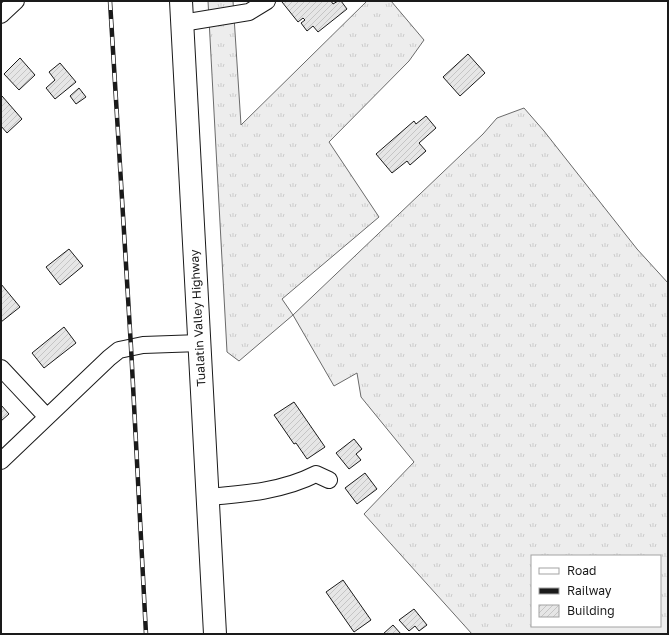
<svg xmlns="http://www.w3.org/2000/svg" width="669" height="635" font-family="'Golos Text',sans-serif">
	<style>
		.grass { fill: url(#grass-tufts); stroke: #6a6a6a; fill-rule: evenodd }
		.building { fill: url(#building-hatch); stroke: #1a1a1a }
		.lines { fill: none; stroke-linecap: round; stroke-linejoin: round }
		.minor-casing { stroke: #1a1a1a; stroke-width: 18 }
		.highway-casing { stroke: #1a1a1a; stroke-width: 24 }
		.minor { stroke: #fff; stroke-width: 16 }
		.highway { stroke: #fff; stroke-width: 22 }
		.rail-casing { stroke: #1a1a1a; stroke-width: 4.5 }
		.rail { stroke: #fff; stroke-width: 3; stroke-dasharray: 9; stroke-linecap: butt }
		.labels { text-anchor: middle; stroke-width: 3; stroke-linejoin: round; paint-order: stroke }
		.street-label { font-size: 12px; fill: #1a1a1a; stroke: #fff }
	</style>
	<defs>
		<pattern id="grass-tufts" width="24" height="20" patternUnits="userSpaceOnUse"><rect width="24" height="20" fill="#ededed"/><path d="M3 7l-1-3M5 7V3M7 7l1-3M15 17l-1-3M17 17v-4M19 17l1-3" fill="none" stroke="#cbcbcb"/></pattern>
		<pattern id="building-hatch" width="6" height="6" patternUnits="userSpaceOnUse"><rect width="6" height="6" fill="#e6e6e6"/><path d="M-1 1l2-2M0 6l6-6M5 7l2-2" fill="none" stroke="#c5c5c5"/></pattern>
	</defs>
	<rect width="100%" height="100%" fill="#fff"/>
	<!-- grass -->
	<path class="grass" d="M208,1H233L241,125L367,1H391L424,40L409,61L329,142L379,217L282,299L293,315L483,134L497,118L524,108L544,131L637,249L668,283V634H472L364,514L414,462L361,397L357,373L334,386L293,315L239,361L227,352ZM532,556H660V626H532Z"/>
	<!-- building -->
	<path class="building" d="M283,1H331L333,4L338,1H341L347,9L318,32L313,26L307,31L301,23L305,20L303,18L298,22L282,2Z
		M468,54L485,73L460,96L443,77Z
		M20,58L35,75L19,90L4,74Z
		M60,63L76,82L55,99L46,88L55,80L49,72Z
		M79,88L86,97L76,104L70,96Z
		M2,96L22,119L7,133L1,126V97Z
		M426,116L436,128L419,143L426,151L410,165L407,161L392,173L376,154L414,121L416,124Z
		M69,249L83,266L60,285L46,267Z
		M1,284L20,307L1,322Z
		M64,327L76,343L44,368L32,353Z
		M294,402L325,447L307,459L296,443L294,444L274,415Z
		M1,405L9,414L1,421Z
		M354,439L362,449L356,454L361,460L349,469L336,453Z
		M365,473L377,489L357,504L345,488Z
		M343,580L371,620L354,632L326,592Z
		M414,609L427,625L419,631L415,626L409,631L399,620Z
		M393,625L401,634H383Z"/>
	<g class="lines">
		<defs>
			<path id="minor" d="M1,15L16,1
				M182,23L249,12L267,1
				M1,368L46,416
				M1,461L109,358L119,350L143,345L200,343
				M208,497C244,494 283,491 316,474L329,480"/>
			<path id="highway" d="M181,1L215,634"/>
		</defs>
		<!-- minor casing -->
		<use href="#minor" class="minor-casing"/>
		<!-- highway casing -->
		<use href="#highway" class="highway-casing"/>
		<!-- minor -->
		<use href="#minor" class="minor"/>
		<!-- highway -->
		<use href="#highway" class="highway"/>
		<defs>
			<path id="rail" d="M110,1L131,347L146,634"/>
		</defs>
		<!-- rail casing -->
		<use href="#rail" class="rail-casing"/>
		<!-- rail -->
		<use href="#rail" class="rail"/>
	</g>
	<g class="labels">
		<!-- street labels -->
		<g class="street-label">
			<text transform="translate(198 318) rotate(-93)" y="4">Tualatin Valley Highway</text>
		</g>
	</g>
	<!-- border -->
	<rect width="669" height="635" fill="none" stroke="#1a1a1a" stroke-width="4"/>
	<!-- legend -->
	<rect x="531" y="555" width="130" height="72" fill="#ffffff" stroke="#a3a3a3"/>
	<rect x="539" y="568" width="20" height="6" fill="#ffffff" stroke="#a3a3a3"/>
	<text x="567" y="575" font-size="12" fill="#1a1a1a">Road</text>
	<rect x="539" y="588" width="20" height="6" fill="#1a1a1a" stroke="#a3a3a3"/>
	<text x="567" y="595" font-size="12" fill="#1a1a1a">Railway</text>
	<rect x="539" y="605" width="20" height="12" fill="url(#building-hatch)" stroke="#a3a3a3"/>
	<text x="567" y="615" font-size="12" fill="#1a1a1a">Building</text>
</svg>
